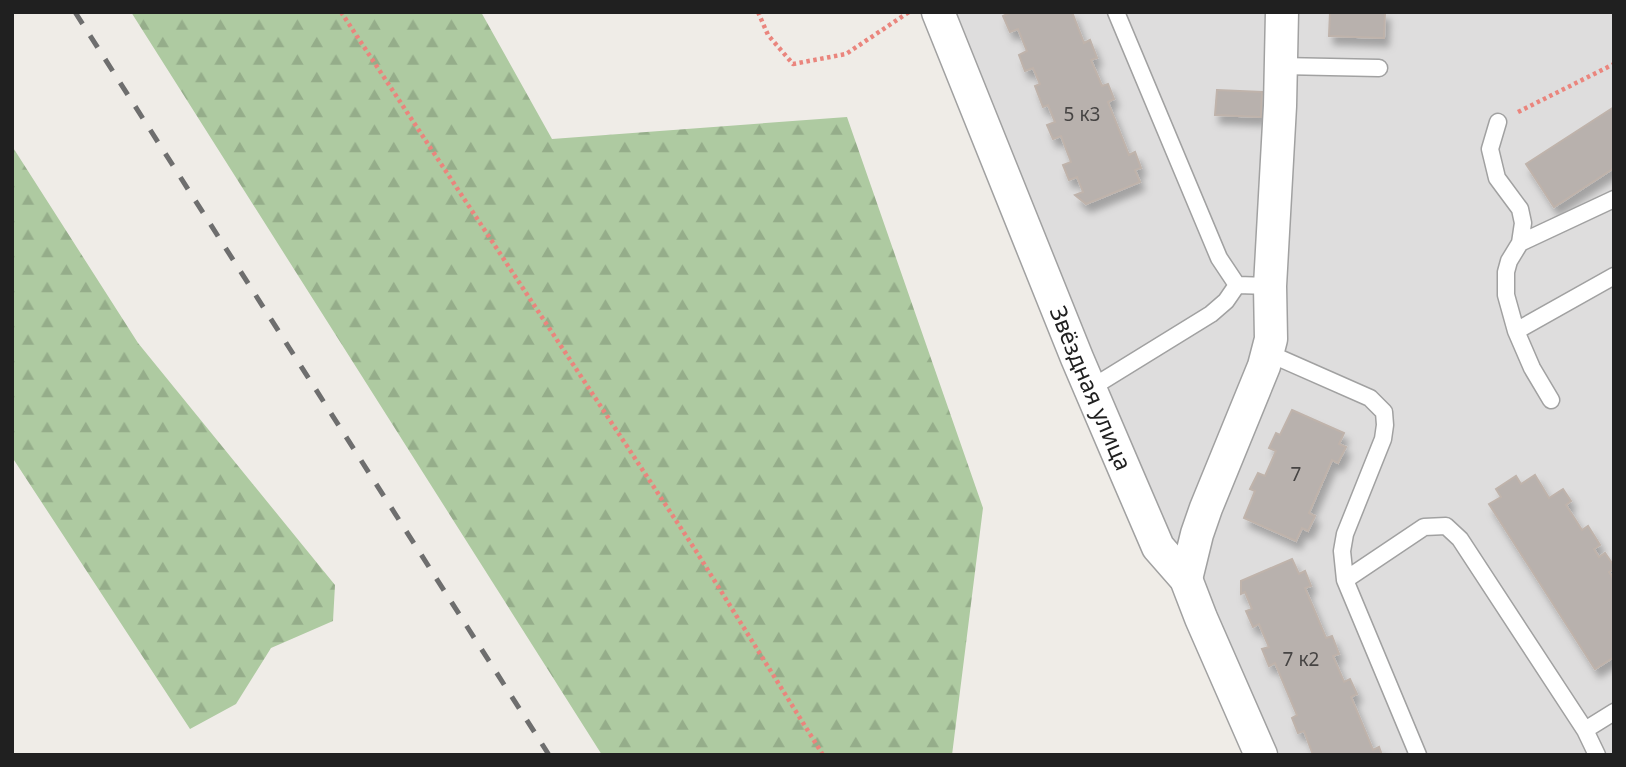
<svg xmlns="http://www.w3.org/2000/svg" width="1626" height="767" font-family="'Noto Sans',sans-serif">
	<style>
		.residential { fill: #dedddd }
		.forest { fill: url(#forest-firs) }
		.building { fill: #b8b1ad; stroke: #bfb3ab; stroke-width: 2; filter: url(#shadow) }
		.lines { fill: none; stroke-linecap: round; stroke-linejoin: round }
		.service-casing { stroke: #a1a1a1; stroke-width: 19 }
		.minor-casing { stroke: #a1a1a1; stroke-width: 35 }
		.path { stroke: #ea857d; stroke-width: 4.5; stroke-dasharray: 3.5 3.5; stroke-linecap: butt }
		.service { stroke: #fff; stroke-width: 16 }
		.minor { stroke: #fff; stroke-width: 32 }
		.rail { stroke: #6e6e6e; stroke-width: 5; stroke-dasharray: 14 14; stroke-linecap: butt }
		.labels { text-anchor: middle; stroke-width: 6; stroke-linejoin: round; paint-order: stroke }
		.number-label { font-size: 19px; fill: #464443 }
		.street-label { font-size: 23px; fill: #202020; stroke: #fff }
	</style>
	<defs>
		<pattern id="forest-firs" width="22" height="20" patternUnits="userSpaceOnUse" patternTransform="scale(1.75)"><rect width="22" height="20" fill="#aecaa1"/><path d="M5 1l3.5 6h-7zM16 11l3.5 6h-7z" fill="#95ad8a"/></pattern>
		<filter id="shadow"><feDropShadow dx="4.5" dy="8" stdDeviation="3.5" flood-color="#0004"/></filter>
	</defs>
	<rect width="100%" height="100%" fill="#efece7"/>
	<!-- residential -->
	<path class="residential" d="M938,12H1614V755H1270L1201,618Z"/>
	<!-- forest -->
	<path class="forest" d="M131,12H481L552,139L847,117L983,508L952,755H602Z
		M12,146L138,343L335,585L333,621L271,648L236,704L190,729L12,457Z"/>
	<!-- building -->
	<path class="building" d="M1011,12H1072L1084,43L1090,40L1097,58L1091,60L1102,86L1108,84L1114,99L1108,102L1129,155L1135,152L1141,168L1135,170L1140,182L1086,204L1075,195L1083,192L1077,177L1069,180L1063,165L1071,162L1061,136L1053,139L1047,125L1055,122L1048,105L1043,107L1035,86L1040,84L1033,68L1025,71L1019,55L1027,51L1018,29L1010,32L1003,16Z
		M1330,12H1385L1384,38L1329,36Z
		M1217,90L1262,92L1261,117L1215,115Z
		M1614,107V168L1554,207L1526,164Z
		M1292,410L1344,433L1339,444L1346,447L1338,463L1332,460L1309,513L1315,516L1308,531L1302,528L1296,541L1244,518L1255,491L1250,489L1258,473L1265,476L1276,451L1269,448L1276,433L1280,435Z
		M1535,475L1549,498L1563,489L1571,501L1566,505L1582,530L1588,526L1600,545L1594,549L1599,557L1605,553L1614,566V569L1609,572L1614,580V657L1595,669L1489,504L1501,497L1496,489L1516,476L1521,484Z
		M1292,559L1299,574L1305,571L1311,586L1305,588L1326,638L1332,636L1339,654L1333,656L1344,682L1350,679L1357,694L1351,697L1373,750L1379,747L1382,755H1313L1304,731L1298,733L1292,718L1297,715L1275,663L1269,666L1262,649L1269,647L1259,624L1253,627L1246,611L1252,609L1245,592L1241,594V581Z"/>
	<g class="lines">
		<defs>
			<path id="service" d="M1116,12L1219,258L1237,285L1270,286
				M1281,66L1379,68
				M1498,122L1490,149L1497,178L1520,209L1523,223L1520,243L1509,261L1506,272V295L1516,331L1532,368L1551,400
				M1520,243L1614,199
				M1516,331L1614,276
				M1268,353L1370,398L1384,412L1385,425L1383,439L1345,534L1342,551L1345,580L1418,755
				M1091,388L1211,314L1226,301L1237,285
				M1345,580L1424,527L1446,526L1460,539L1585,730L1597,755
				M1585,730L1614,712"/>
			<g id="minor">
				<path id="s1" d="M938,12L1077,358L1127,475L1158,547L1186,579L1201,618L1261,755"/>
				<path d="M1186,579L1197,534L1206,508L1264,366L1271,339L1270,286L1280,106L1282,12"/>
			</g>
		</defs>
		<!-- service casing -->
		<use href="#service" class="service-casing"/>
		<!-- minor casing -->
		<use href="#minor" class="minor-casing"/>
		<!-- path -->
		<path class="path" d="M341,12L696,551L823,755
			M758,12L768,35L793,64L846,54L909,12
			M1518,112L1614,64"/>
		<!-- service -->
		<use href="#service" class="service"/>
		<!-- minor -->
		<use href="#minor" class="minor"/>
		<!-- rail -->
		<path class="rail" d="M75,12L549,755"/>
	</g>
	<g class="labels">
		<!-- number labels -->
		<g class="number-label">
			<text x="1082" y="121">5 к3</text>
			<text x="1296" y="481">7</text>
			<text x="1301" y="666">7 к2</text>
		</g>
		<!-- street labels -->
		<g class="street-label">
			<text dy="8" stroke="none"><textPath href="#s1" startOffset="406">Звёздная улица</textPath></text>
		</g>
	</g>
	<!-- border -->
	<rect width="1626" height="767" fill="none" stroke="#202020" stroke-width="28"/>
</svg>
